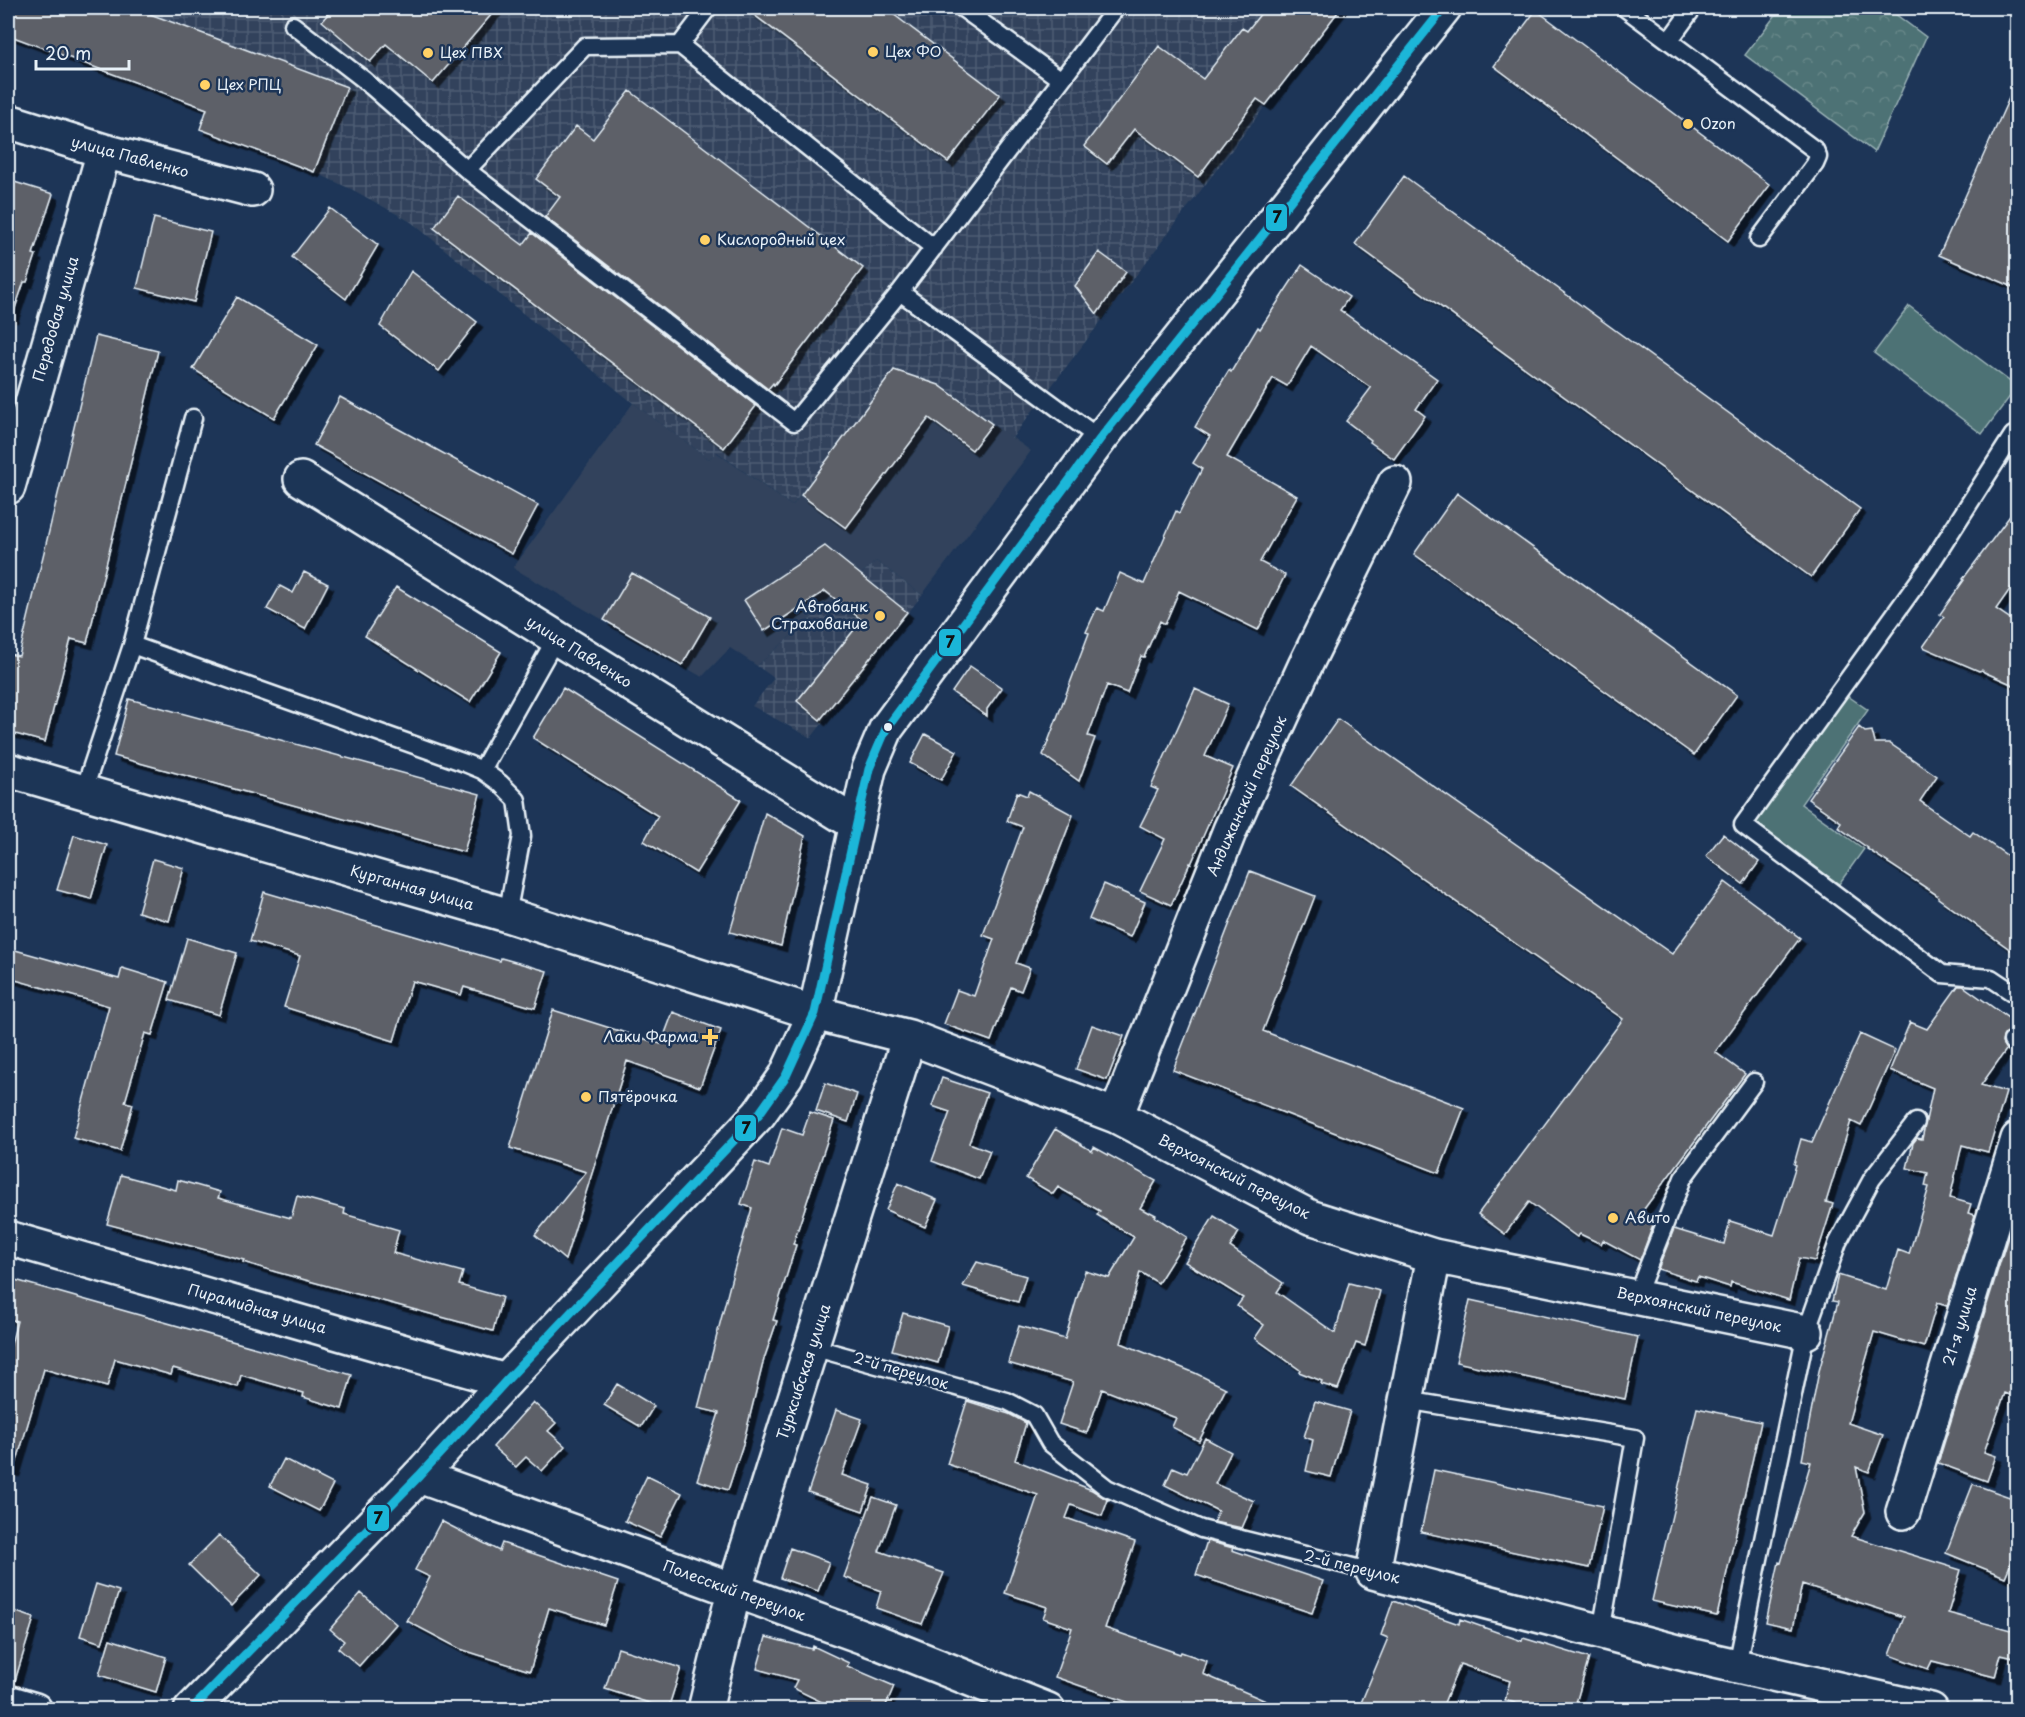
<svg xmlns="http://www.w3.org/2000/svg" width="2025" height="1717" font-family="'Playpen Sans',sans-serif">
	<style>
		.built { fill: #30425c }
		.industrial { fill: url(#industrial-grid) }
		.green { fill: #4d7274; stroke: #9ab2b6; stroke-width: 1.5 }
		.park { fill: url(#park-crowns); stroke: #9ab2b6; stroke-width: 1.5 }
		.building { fill: #5d6067; stroke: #e8f1f8; stroke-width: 1.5; filter: url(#shadow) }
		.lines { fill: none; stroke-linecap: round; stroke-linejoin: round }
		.service-casing { stroke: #e8f1f8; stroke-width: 21 }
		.minor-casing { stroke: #e8f1f8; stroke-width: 38 }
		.secondary-casing { stroke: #e8f1f8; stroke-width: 38 }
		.service { stroke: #1d3557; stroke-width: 16 }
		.minor { stroke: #1d3557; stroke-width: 33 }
		.secondary { stroke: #1d3557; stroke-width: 33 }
		.bus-1-casing { stroke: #1d3557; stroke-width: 14 }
		.bus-1 { stroke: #1ab6d8; stroke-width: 9 }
		.poi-dot { fill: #ffd166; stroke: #1d3557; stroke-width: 2 }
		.bus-dot { fill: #e8f1f8; stroke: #1d3557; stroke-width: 2 }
		.labels { text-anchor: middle; stroke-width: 5; stroke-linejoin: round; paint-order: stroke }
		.poi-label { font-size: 15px; fill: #e8f1f8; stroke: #1d3557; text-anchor: start }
		.street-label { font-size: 15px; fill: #e8f1f8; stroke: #1d3557 }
		.line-badge { stroke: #1d3557; stroke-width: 2 }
		.pale-badge-label { font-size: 16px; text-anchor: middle; font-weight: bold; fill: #111 }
	</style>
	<defs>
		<pattern id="industrial-grid" width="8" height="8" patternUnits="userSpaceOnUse" patternTransform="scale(1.5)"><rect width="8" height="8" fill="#30425c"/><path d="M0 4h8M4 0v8" fill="none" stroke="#4e5e74"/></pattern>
		<pattern id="park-crowns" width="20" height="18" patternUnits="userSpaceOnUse" patternTransform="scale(1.5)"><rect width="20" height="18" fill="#4d7274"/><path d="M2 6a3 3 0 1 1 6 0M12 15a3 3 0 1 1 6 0" fill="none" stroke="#678789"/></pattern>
		<filter id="shadow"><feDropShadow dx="5.5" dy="5.5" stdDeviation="0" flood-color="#0009"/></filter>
	</defs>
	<rect width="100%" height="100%" fill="#1d3557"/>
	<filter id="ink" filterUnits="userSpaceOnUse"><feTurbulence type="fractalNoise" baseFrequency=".0167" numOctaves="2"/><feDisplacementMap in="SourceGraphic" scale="12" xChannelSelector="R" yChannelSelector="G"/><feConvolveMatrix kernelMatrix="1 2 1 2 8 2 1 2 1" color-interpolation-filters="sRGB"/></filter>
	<g filter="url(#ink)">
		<!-- built -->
		<path class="built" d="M894,370L939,385L1031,451L922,595L876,561L757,666L730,648L702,677L513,568L633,403L709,459L716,452L792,506Z"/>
		<!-- industrial -->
		<path class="industrial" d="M8,8H1340L1012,438L939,385L894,370L792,506L717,452L709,459L633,403L411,222L353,190L314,172L200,129L207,109L8,35Z
			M876,561L922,595L811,738L752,706L774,678L757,666Z"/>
		<!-- green -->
		<path class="green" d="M1909,306L2017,387L1982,434L1874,353Z
			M1845,694L1868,710L1801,804L1864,849L1839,884L1753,823Z"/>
		<!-- park -->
		<path class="park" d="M1781,8H1887L1926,37L1874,152L1745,55Z"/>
		<!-- building -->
		<path class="building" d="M8,8H134L347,87L314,172L200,129L207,109L8,35Z
			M333,8H497L433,83L386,44L370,62L322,21Z
			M745,8H885L1000,95L948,162Z
			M1265,8H1341L1266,105L1257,99L1198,177L1134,129L1107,164L1084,146L1159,46L1203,79L1242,28L1247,31Z
			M1536,10L1770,185L1728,241L1494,66Z
			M2018,78V289L1939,255Z
			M630,91L863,268L774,385L773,383L768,389L545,217L560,197L536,179L576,126L593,139Z
			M1404,176L1860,509L1811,577L1355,244Z
			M8,180L53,194L33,254L36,255L27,282H24L12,317H8Z
			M458,196L523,245L532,233L756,406L724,448L434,228Z
			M330,208L378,245L346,299L292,257Z
			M154,218L211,232L194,302L137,288Z
			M1099,252L1126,272L1097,314L1075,286Z
			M1302,265L1349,297L1340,310L1437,379L1416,409L1425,416L1394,459L1370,442L1371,440L1346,421L1371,388L1311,346L1287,386L1273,378L1227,457L1297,496L1260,562L1285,575L1258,630L1179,591L1165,624L1160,621L1144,657L1141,656L1127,693L1107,685L1088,736L1095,738L1079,781L1043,755L1089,633L1086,632L1097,608L1104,611L1120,573L1144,584L1176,511L1179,513L1202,469L1193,463L1210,436L1195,427L1209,403L1229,370L1231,372L1258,327L1260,329Z
			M411,271L477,322L439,371L380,326Z
			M237,297L318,345L274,418L193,369Z
			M96,336L158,351L87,643L71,639L45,742L8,732V654L19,656Z
			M894,370L939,385L992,424L972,450L929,418L846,528L801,495Z
			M340,397L538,505L512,554L314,445Z
			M1457,493L1737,695L1694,755L1414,554Z
			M2018,505V578L1996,609L2018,624V687L1984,672L1982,670L1979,671L1923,647L1944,617L1940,614L1964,580L1963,579Z
			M825,546L907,612L820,720L797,701L862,620L825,591L764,631L744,600Z
			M304,572L328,584L305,629L267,609L280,586L293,593Z
			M632,573L710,617L682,665L604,620Z
			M396,587L501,652L470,702L365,636Z
			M970,666L1002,688L987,709V716L952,692Z
			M563,688L741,800L696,873L644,841L658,816L533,738Z
			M1195,689L1228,704L1205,756L1233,768L1191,864L1190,863L1171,905L1140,891L1165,839L1140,826L1158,790L1151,787Z
			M129,699L480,794L464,852L114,756Z
			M1338,719L1672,954L1725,882L1800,938L1715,1052L1745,1074L1641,1213L1655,1220L1640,1260L1603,1240L1601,1244L1580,1234L1577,1237L1529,1202L1505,1234L1478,1214L1623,1019L1291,786Z
			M1859,727L1865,732L1872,731L1875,743H1889L1937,776L1920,801L1970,836L1973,832L2018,863V955L1938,898L1937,895L1867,849L1868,848L1838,827L1841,822L1808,799Z
			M925,734L957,751L941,780L910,763Z
			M1029,791L1073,815L1016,963L1030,968L1021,991L1011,987L991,1041L944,1024L957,990L974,996L994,939L983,935L1023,827L1007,821L1017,792L1027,796Z
			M765,813L805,836L781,946L730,932Z
			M1723,834L1759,862L1743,884L1706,856Z
			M74,835L107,845L91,899L57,890Z
			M153,859L184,868L169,921L138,912Z
			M1250,871L1315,896L1263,1031L1464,1108L1439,1173L1173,1070Z
			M1104,884L1145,902L1130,937L1089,919Z
			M264,892L500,961L501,958L547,971L535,1008L464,987L461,995L412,981L394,1041L284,1007L300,956L250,941Z
			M187,938L237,953L219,1015L169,1000Z
			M8,948L119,979L122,968L168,982L152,1035L145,1033L125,1102L133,1104L120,1151L73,1138L109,1006L8,978Z
			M1958,986H1963L2018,1025V1032L2010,1031L2004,1034L2002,1043L2006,1050L1981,1085L2006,1092L1988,1152L1962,1145L1950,1198L1971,1204L1968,1213L1975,1215L1947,1306L1937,1303L1924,1347L1874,1332L1848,1423L1883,1435L1869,1472L1856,1467L1865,1512L1851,1536L1961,1570L1948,1613L2018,1632V1658L2001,1654L1995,1677L1932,1661L1928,1669L1890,1655L1904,1617L1802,1584L1793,1628L1766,1622L1779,1562L1781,1563L1811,1462L1802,1460L1819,1371L1838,1302L1832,1301L1838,1275L1886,1290L1898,1250L1909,1254L1929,1187L1925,1186L1928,1173L1907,1168L1913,1143L1917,1138L1922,1139L1933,1088L1890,1070L1910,1022L1927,1029Z
			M553,1010L661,1044L673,1012L721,1030L700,1087L627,1061L565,1260L535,1235L586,1172L510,1148Z
			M1092,1025L1124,1036L1107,1080L1076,1069Z
			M1860,1034L1895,1050L1861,1126L1851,1121L1826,1202L1833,1204L1815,1261L1799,1258L1789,1300L1731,1282L1730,1287L1698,1277L1696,1281L1658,1269L1674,1229L1724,1244L1730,1221L1774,1235L1796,1165L1794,1164L1801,1139L1812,1142Z
			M942,1078L987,1093L969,1143L990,1151L979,1179L932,1161L950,1112L932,1106Z
			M825,1083L857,1094L848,1122L816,1111Z
			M810,1112L834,1120L793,1244L796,1245L773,1320L777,1321L764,1359L743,1444L728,1490L697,1480L719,1413L698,1408L733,1273L752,1208L741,1204L755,1162L769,1167L782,1128L802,1135Z
			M1055,1129L1092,1151L1094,1147L1156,1181L1140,1208L1149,1213L1150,1212L1156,1215L1155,1217L1187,1237L1158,1283L1140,1272L1121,1343L1195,1373L1226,1388L1199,1441L1172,1427L1176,1418L1102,1389L1087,1433L1059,1424L1073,1382L1008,1363L1019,1326L1065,1339L1085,1271L1109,1278L1134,1237L1097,1215L1100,1211L1058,1187L1053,1194L1026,1178Z
			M121,1175L176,1190L178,1180L220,1192L218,1198L291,1218L297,1196L345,1209L344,1214L399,1230L393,1253L463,1272L459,1285L502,1297L493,1331L276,1272L243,1262L244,1260L107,1224Z
			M898,1183L937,1200L925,1227L886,1210Z
			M1214,1216L1239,1232L1230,1247L1283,1283L1277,1292L1335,1333L1349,1283L1380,1291L1365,1346L1356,1343L1338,1389L1321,1384L1322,1381L1299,1372L1300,1370L1255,1338L1264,1325L1237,1306L1243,1298L1185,1262Z
			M2011,1227L2018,1229V1398L2005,1393L1984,1452L1996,1456L1987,1481L1938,1463Z
			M977,1262L1026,1276L1018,1302L963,1286Z
			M8,1278L352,1375L342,1409L303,1397L304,1393L241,1375L238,1387L173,1368L171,1375L115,1359L107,1387L44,1369L14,1471L8,1470V1356L17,1321L8,1319Z
			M1470,1300L1638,1337L1625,1399L1456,1362Z
			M903,1313L948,1326L938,1363L892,1350Z
			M617,1384L654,1406L641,1427L604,1405Z
			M967,1401L1009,1414L1026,1423L1015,1460L1092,1490L1108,1500L1102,1516L1071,1505L1066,1518L1135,1542L1105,1628L1180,1654L1181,1652L1207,1661L1203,1674L1287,1710H1150L1055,1677L1072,1628L1043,1618L1047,1607L1005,1593L1038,1495L947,1464Z
			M1315,1401L1350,1411L1331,1477L1306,1471L1313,1440L1304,1437Z
			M533,1402L556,1423L548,1431L565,1446L542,1471L526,1457L516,1467L493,1447Z
			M1697,1408L1761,1422L1717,1616L1652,1601Z
			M836,1410L862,1419L842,1475L872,1485L863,1511L808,1492Z
			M1205,1438L1231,1452L1215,1484L1254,1501L1242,1528L1214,1522L1218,1511L1165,1485L1173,1467L1187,1473Z
			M284,1459L333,1484L319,1511L270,1486Z
			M1434,1470L1603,1506L1589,1568L1421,1532Z
			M647,1476L682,1493L660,1537L625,1521Z
			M1973,1484L2018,1500V1547L2005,1577L1946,1553Z
			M873,1497L896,1505L879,1551L944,1573L922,1624L876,1608L881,1591L844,1577Z
			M441,1521L499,1551L502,1543L618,1582L604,1625L549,1608L530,1671L460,1649L407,1621L430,1577L415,1570Z
			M219,1535L261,1575L231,1606L189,1565Z
			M1207,1541L1233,1548L1232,1550L1323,1581L1312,1613L1196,1575Z
			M790,1548L829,1562L818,1591L780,1578Z
			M96,1584L119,1591L102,1643L80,1636Z
			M361,1593L396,1624L359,1666L338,1648L344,1641L330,1629Z
			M1393,1601L1459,1624L1460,1619L1522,1641L1523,1638L1589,1658L1574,1710H1537L1505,1700L1510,1681L1460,1664L1441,1710H1358L1388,1638L1381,1635Z
			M8,1609L34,1618L14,1684H8Z
			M766,1637L812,1649L813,1646L849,1663L847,1666L894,1686L884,1710H838L793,1688L797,1680L757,1669Z
			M110,1639L166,1657L156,1692L99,1675Z
			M618,1648L681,1668L668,1709L605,1689Z"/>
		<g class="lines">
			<defs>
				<path id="service" d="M962,8L1060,79
					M1625,8L1815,150L1818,157L1815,164L1759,239
					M293,25L363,79L467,170L794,422L900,292L1116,8
					M1669,41L1693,8
					M680,45L708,8
					M467,170L585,46L680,45L934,248
					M900,292L1100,439
					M2018,437L2013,435L1928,568L1743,825L1942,974L1991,978L2018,996
					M132,645L465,763L482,770L500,783L517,800L522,836L507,915
					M482,770L556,638
					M83,793L132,645L193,418
					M2012,1041L2018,1047
					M1636,1297L1683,1178L1754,1082
					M812,1347L1007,1401L1034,1415L1050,1443L1107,1488L1201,1529L1373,1572
					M1406,1400L1635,1438L1601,1632
					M1737,1665L1806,1332L1838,1242L1872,1179L1916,1122"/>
				<path id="minor" d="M8,121L104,151L253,190
					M301,479L856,824
					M8,487L104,151
					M8,770L507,915L815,1013L909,1037L1116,1116L1310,1217L1434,1256L1806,1332
					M1116,1116L1230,830L1305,666L1395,483
					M8,1238L506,1381
					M1434,1256L1373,1572L1693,1656L1931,1710
					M419,1476L880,1643L1048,1710
					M1903,1512L2018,1139
					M8,1702L35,1710
					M705,1710L734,1591L909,1037"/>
				<path id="secondary" d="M191,1710L419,1476L506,1381L759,1114L786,1076L815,1013L869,769L886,729L1100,439L1444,8"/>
			</defs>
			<!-- service casing -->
			<use href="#service" class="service-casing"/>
			<!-- minor casing -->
			<use href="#minor" class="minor-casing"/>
			<!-- secondary casing -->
			<use href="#secondary" class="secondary-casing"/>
			<!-- service -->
			<use href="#service" class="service"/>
			<!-- minor -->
			<use href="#minor" class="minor"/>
			<!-- secondary -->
			<use href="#secondary" class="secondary"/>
			<defs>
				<path id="bus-1" d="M191,1710L419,1476L506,1381L759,1114L786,1076L815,1013L869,769L886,729L1100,439L1444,8"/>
			</defs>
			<!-- bus-1 casing -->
			<use href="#bus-1" class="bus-1-casing"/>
			<!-- bus-1 -->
			<use href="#bus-1" class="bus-1"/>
		</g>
	</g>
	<!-- markers -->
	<g class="poi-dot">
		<circle cx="873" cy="52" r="6"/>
		<circle cx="428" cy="53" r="6"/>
		<circle cx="205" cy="85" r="6"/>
		<circle cx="1688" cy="124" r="6"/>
		<circle cx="705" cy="240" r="6"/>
		<circle cx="880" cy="616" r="6"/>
		<path d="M707 1028h6v6h6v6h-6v6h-6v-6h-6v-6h6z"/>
		<circle cx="586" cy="1097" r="6"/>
		<circle cx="1613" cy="1218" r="6"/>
	</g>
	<circle class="bus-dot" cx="888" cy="727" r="5"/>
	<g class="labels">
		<!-- poi labels -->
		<g class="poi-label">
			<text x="885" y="57">Цех ФО</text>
			<text x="440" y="58">Цех ПВХ</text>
			<text x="217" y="90">Цех РПЦ</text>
			<text x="1700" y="129">Ozon</text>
			<text x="717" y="245">Кислородный цех</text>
			<text x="868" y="612" text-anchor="end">Автобанк<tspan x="868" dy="17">Страхование</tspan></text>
			<text x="698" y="1042" text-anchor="end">Лаки Фарма</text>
			<text x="598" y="1102">Пятёрочка</text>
			<text x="1625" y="1223">Авито</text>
		</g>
		<!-- street labels -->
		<g class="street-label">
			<text transform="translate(130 157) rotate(15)" y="5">улица Павленко</text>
			<text transform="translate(56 319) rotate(-74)" y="5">Передовая улица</text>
			<text transform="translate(579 652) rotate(32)" y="5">улица Павленко</text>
			<text transform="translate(1247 796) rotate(-66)" y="5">Андижанский переулок</text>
			<text transform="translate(412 888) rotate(16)" y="5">Курганная улица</text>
			<text transform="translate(1234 1177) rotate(27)" y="5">Верхоянский переулок</text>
			<text transform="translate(257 1309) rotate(16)" y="5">Пирамидная улица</text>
			<text transform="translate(1699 1310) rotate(12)" y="5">Верхоянский переулок</text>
			<text transform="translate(1960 1326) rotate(-73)" y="5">21-я улица</text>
			<text transform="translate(901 1371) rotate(16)" y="5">2-й переулок</text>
			<text transform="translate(804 1372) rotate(-72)" y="5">Турксибская улица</text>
			<text transform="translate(1352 1567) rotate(14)" y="5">2-й переулок</text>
			<text transform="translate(734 1591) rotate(20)" y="5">Полесский переулок</text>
		</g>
	</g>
	<g class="line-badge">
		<rect x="1265" y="203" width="23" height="29" rx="6" fill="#1ab6d8"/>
		<rect x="938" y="628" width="24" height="29" rx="6" fill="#1ab6d8"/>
		<rect x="734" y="1114" width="23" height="28" rx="6" fill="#1ab6d8"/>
		<rect x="366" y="1504" width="24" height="28" rx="6" fill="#1ab6d8"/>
	</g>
	<g class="pale-badge-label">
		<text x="1277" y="223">7</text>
		<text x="950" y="648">7</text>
		<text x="746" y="1134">7</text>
		<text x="378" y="1524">7</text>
	</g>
	<!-- margin -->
	<rect width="2025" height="1717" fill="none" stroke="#1d3557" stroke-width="30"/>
	<rect x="15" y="15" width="1995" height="1687" fill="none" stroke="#e8f1f8" stroke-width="2" filter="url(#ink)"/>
	<!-- scale -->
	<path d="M36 60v9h93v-9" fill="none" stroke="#e8f1f8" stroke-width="3"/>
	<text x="45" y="60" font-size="18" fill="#e8f1f8" stroke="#1d3557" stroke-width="4.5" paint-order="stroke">20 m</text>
</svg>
